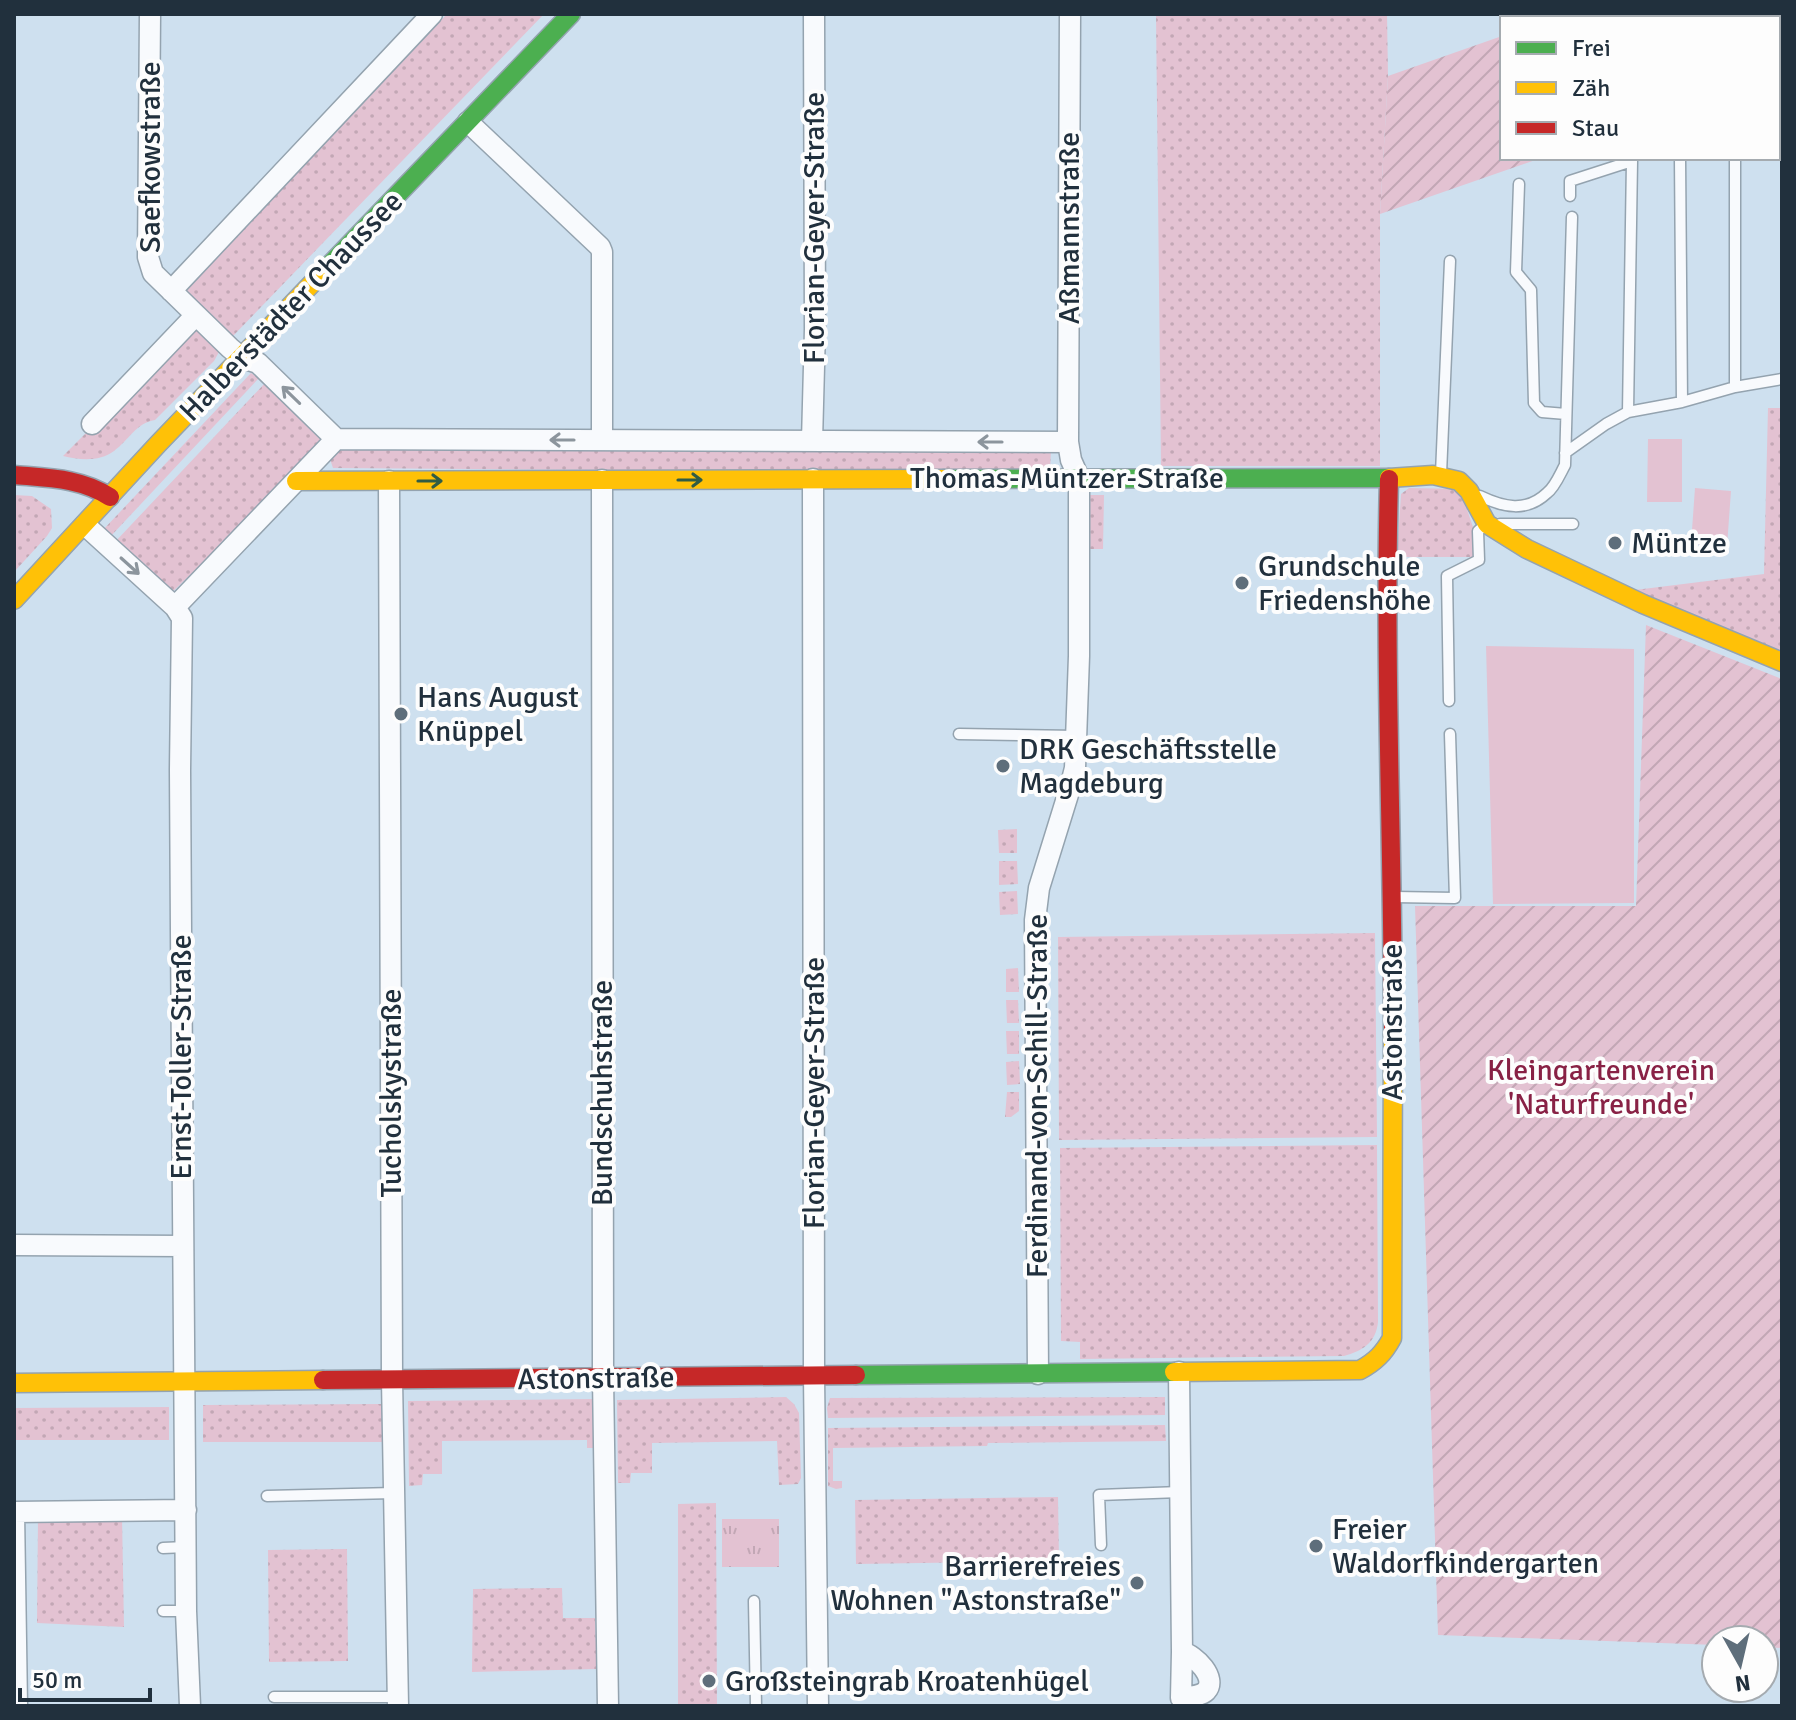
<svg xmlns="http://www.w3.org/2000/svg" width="1796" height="1720" font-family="Signika,sans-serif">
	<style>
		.grass { fill: url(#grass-dots) }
		.park { fill: url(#park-tufts) }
		.garden { fill: url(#garden-furrows) }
		.pitch { fill: #e3c2d2 }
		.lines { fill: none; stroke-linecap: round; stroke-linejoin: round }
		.lane-casing { stroke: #94a3af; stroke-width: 13 }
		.street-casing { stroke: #94a3af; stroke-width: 23 }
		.fast-casing { stroke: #94a3af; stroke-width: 21 }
		.slow-casing { stroke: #94a3af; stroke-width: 21 }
		.jam-casing { stroke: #94a3af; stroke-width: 21 }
		.lane { stroke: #f8fafd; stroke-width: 10 }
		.street { stroke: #f8fafd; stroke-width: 20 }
		.fast { stroke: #4caf50; stroke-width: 18 }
		.slow { stroke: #ffc107; stroke-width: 18 }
		.jam { stroke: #c62828; stroke-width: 18 }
		.oneway { stroke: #8c959d }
		.oneway2 { stroke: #305c44 }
		.poi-dot { fill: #5e6e7b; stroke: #fdfdfd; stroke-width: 3 }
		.labels { text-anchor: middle; stroke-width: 8; stroke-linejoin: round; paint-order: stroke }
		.street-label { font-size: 30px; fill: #21303d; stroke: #fdfdfd }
		.poi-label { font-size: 30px; fill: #21303d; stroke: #fdfdfd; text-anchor: start }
		.park-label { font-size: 30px; fill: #882145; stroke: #fdfdfd }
	</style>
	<defs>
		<pattern id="grass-dots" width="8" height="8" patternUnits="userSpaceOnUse" patternTransform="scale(2)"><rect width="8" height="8" fill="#e3c2d2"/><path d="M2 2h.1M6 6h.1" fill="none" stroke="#c2a7b5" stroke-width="1.8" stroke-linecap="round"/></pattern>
		<pattern id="park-tufts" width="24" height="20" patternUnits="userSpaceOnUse" patternTransform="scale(2)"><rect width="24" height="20" fill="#e3c2d2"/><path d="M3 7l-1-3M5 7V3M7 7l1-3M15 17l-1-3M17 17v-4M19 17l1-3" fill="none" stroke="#c2a7b5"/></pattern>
		<pattern id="garden-furrows" width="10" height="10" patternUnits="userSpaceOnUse" patternTransform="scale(2)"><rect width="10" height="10" fill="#e3c2d2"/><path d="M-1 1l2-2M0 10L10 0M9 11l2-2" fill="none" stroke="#c2a7b5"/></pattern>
	</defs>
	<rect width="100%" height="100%" fill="#cee0ef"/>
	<!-- grass -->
	<path class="grass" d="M447,14H544L233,336L185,291Z
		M1156,14H1387L1388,76L1380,214V466H1161Z
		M195,329L219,352L214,361L155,420C136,423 129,440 114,451C100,462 79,460 63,456L90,429L96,434Z
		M251,373L259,378L110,537L103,530Z
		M266,382L329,442L168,596L114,543Z
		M1768,408H1782V651L1635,590L1764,574Z
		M344,447L1051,448L1050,473L333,468L330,459L336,452Z
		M1409,488L1460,489L1474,530L1473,557H1397L1401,494Z
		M14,495L32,496L51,509L52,528L47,536L14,572Z
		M1090,495H1104L1103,549H1086L1087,501Z
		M1017,829V853H999L998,830Z
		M999,861H1017L1018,884L999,885Z
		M1017,891L1018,914L1000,915L999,892Z
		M1375,933L1377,1137L1059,1140L1058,937Z
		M1018,968L1019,992H1006V969Z
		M1006,1000H1018L1019,1023H1007Z
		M1006,1031H1019V1054H1007Z
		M1019,1061L1020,1084L1007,1085L1006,1062Z
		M1007,1092H1019V1111L1011,1117H1005Z
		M1377,1145L1378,1322C1376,1343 1362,1351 1344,1356L1080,1359V1342L1061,1341L1060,1148Z
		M786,1397L794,1404L799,1413L801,1478L798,1484L779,1485L777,1441L652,1443V1473H631L630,1483H618L617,1400Z
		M1165,1397V1415L828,1418L827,1408L830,1398Z
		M596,1399V1448H587V1440L442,1441V1474H423L422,1485L409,1486L408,1401Z
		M384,1404V1442H203V1405Z
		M169,1407V1440H14V1408Z
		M1165,1425L1166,1441L988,1443L987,1446L833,1448V1481H842V1488L836,1489L828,1486V1428Z
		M1058,1497L1059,1561L856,1564L855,1500Z
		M716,1503L717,1706H678V1504Z
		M122,1516L124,1627L37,1623L38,1518Z
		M347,1549L348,1661L269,1662L268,1550Z
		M562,1588L563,1618H595L597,1669L472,1672L473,1589Z"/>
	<!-- park -->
	<path class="park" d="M722,1519H779V1567H722Z"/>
	<!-- garden -->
	<path class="garden" d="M1568,14H1782V71L1778,72V18H1556Z
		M1502,36V158H1541L1380,214L1388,76Z
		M1646,625L1782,679V1648L1764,1647V1640H1716V1645L1438,1635L1415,906H1636Z"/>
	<!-- pitch -->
	<path class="pitch" d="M1648,439H1682V502H1647Z
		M1695,488L1731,491L1727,546L1691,544Z
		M1486,646L1634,649V903L1493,904Z"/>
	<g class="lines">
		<defs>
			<path id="lane" d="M1680,158L1682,402
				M1735,158V387
				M1519,184L1516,272L1531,290L1534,403L1542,412L1566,414
				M1570,196V181L1632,161L1628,412
				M1565,453L1606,424L1628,412L1682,402L1735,387L1782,379
				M1441,474L1450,261
				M1480,496C1503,507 1526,513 1547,493C1555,487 1560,474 1565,465L1572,217
				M1500,524H1573
				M1449,701L1447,576L1479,560L1478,531L1484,526
				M959,734L1076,736
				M1395,897L1455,898L1450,734
				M267,1496L394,1493
				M1101,1545L1099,1495L1180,1492
				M163,1548L186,1547
				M754,1601L756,1706
				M163,1611H186
				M274,1697H398"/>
			<path id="street" d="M150,14L148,257L153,273L230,348L242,358L258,363L336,439
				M468,122L600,247L602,252V440
				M171,291L432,14
				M92,424L196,315
				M336,439L1068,442
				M812,441L815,329L814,14
				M813,479L814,1376L818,1706
				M602,480L603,1378L608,1706
				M389,481L392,1380L398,1706
				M85,525L175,607L182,618L180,770L181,933L186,1611L190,1706
				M175,607L336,439
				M14,1245L183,1246
				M1179,1372L1182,1652L1181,1698C1188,1697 1201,1696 1206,1691C1218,1678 1195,1655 1182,1652
				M1038,1374L1035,920L1039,888L1070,788L1075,768L1079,656V478L1071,460L1068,442L1070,14
				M17,1706L14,1512L186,1510"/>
			<path id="fast" d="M323,272L571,14
				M944,479L1389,478
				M856,1375L1174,1372"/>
			<path id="slow" d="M1389,478L1433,475L1459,481L1469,491L1487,524L1527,549L1643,604L1782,662
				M296,481L944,479
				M14,600L158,444L323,272
				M1174,1372L1360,1370C1375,1362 1384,1353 1392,1338L1393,1035
				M14,1383L323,1380"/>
			<path id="jam" d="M14,475C48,478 81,478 110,497
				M1389,479C1384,664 1393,850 1393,1035
				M323,1380L856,1375"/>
		</defs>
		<!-- lane casing -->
		<use href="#lane" class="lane-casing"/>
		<!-- street casing -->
		<use href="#street" class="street-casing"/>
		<!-- fast casing -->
		<use href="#fast" class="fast-casing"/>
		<!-- slow casing -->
		<use href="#slow" class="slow-casing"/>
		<!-- jam casing -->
		<use href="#jam" class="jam-casing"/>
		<!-- lane -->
		<use href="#lane" class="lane"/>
		<!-- street -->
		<use href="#street" class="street"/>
		<!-- fast -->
		<use href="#fast" class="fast"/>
		<!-- slow -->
		<use href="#slow" class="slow"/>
		<!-- jam -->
		<use href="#jam" class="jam"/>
	</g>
	<!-- one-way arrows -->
	<defs><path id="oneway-shaft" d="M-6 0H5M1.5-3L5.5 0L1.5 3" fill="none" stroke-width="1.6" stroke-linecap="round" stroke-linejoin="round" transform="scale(2)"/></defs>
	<g class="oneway">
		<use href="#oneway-shaft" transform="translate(291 395) rotate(-136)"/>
		<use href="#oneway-shaft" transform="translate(562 440) rotate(-180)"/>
		<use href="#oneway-shaft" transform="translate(990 442) rotate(-180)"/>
		<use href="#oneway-shaft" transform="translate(130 566) rotate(42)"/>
	</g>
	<g class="oneway2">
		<use href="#oneway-shaft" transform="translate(690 480)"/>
		<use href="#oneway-shaft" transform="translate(430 481)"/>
	</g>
	<!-- markers -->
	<g class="poi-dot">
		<circle cx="1615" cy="543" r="8"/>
		<circle cx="1242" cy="583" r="8"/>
		<circle cx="401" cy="714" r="8"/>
		<circle cx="1003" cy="766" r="8"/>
		<circle cx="1316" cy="1546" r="8"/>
		<circle cx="1137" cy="1583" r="8"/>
		<circle cx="709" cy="1681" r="8"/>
	</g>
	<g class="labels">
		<!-- street labels -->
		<g class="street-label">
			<text transform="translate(150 157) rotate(-90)" y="10">Saefkowstraße</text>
			<text transform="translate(814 228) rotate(-90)" y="10">Florian-Geyer-Straße</text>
			<text transform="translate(1069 228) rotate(-90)" y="10">Aßmannstraße</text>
			<text transform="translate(291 306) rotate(-46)" y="10">Halberstädter Chaussee</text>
			<text x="1067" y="488">Thomas-Müntzer-Straße</text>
			<text transform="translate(1392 1022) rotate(-90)" y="10">Astonstraße</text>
			<text transform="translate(181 1057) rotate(-90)" y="10">Ernst-Toller-Straße</text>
			<text transform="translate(391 1093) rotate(-90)" y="10">Tucholskystraße</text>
			<text transform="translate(602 1093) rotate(-90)" y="10">Bundschuhstraße</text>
			<text transform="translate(814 1093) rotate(-90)" y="10">Florian-Geyer-Straße</text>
			<text transform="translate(1037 1096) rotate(-90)" y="10">Ferdinand-von-Schill-Straße</text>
			<text transform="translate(596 1378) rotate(-1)" y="10">Astonstraße</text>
		</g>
		<!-- poi labels -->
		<g class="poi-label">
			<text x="1631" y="553">Müntze</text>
			<text x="1258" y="576">Grundschule<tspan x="1258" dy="34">Friedenshöhe</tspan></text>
			<text x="417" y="707">Hans August<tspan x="417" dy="34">Knüppel</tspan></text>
			<text x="1019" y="759">DRK Geschäftsstelle<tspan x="1019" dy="34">Magdeburg</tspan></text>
			<text x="1332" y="1539">Freier<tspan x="1332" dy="34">Waldorfkindergarten</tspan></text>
			<text x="1121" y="1576" text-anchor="end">Barrierefreies<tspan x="1121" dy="34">Wohnen "Astonstraße"</tspan></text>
			<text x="725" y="1691">Großsteingrab Kroatenhügel</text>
		</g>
		<!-- park labels -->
		<g class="park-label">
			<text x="1601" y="1080">Kleingartenverein<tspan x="1601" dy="34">'Naturfreunde'</tspan></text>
		</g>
	</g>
	<!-- border -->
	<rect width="1796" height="1720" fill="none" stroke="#21303d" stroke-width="32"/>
	<!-- legend -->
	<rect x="1500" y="16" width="280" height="144" fill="#fdfdfd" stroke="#a5abb0" stroke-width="2"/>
	<rect x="1516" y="42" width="40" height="12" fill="#4caf50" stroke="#a5abb0" stroke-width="2"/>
	<text x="1572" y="56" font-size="24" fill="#21303d">Frei</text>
	<rect x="1516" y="82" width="40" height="12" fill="#ffc107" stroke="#a5abb0" stroke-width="2"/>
	<text x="1572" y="96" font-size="24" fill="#21303d">Zäh</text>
	<rect x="1516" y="122" width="40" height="12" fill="#c62828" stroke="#a5abb0" stroke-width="2"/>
	<text x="1572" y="136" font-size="24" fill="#21303d">Stau</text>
	<!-- north arrow -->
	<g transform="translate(1740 1664) rotate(172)"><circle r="38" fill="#fdfdfd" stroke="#a5abb0" stroke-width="2"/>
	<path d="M0-6L14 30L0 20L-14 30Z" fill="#5e6e7b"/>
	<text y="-12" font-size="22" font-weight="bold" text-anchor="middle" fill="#21303d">N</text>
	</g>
	<!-- scale -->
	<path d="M20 1688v12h130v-12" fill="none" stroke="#21303d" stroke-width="4"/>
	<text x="32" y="1688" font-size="24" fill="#21303d" stroke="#fdfdfd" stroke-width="6" paint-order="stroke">50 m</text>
</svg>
